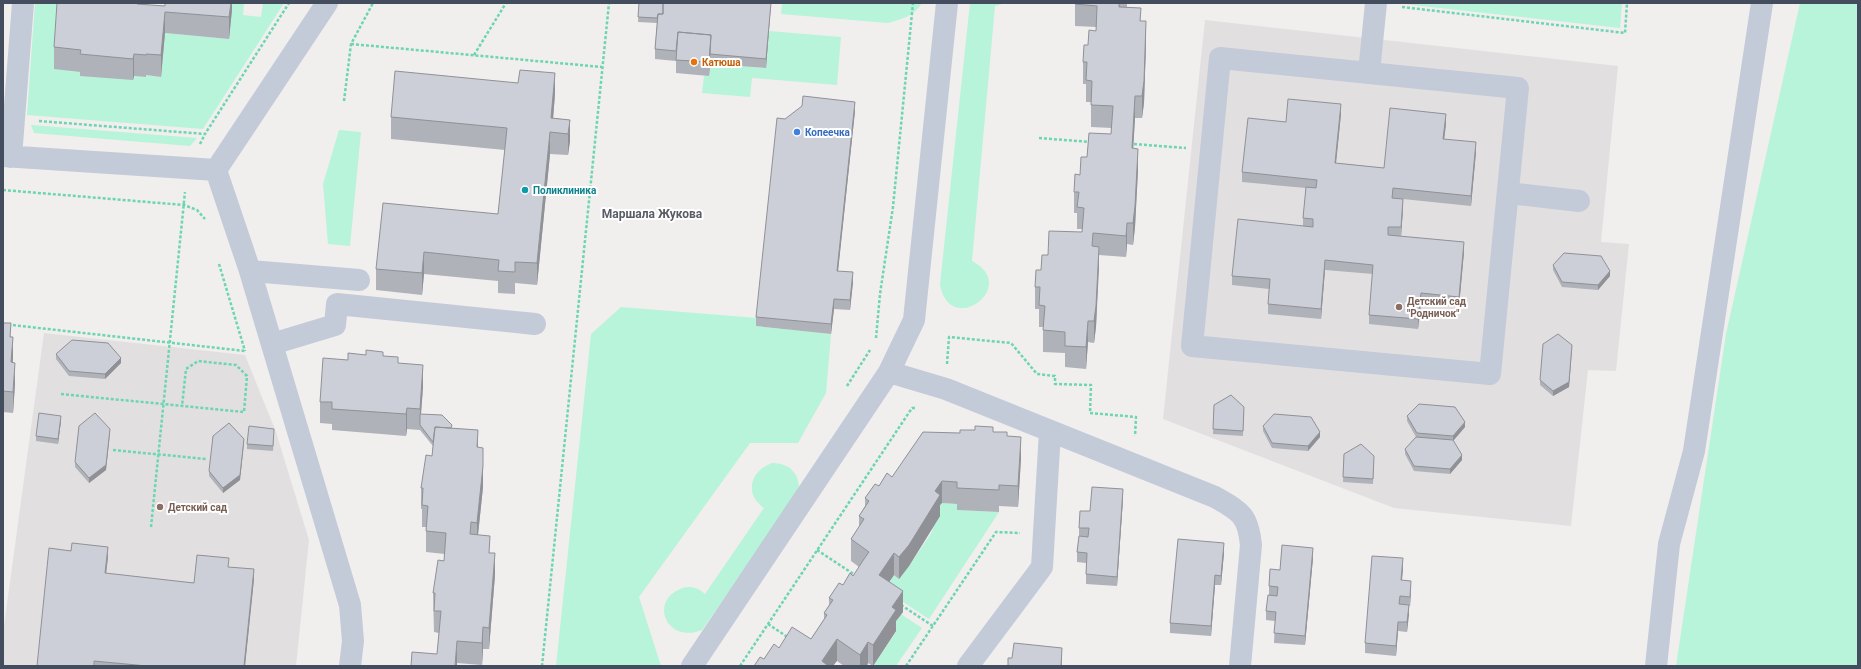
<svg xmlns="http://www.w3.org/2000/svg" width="1861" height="669" font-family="Roboto,sans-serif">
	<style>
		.education { fill: #e2dfe0 }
		.green { fill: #b7f4d9 }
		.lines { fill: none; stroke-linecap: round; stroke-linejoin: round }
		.path { stroke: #6cd5b3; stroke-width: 2.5; stroke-dasharray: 3 2; stroke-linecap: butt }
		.minor { stroke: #c3cad8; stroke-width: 22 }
		.wall { fill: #afb2b9 }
		.shaded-wall { fill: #8f9196 }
		.building { fill: #cccfd7; stroke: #8f9196 }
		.food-dot { fill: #e8710a; stroke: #fff; stroke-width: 1.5 }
		.shop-dot { fill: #3f7fe0; stroke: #fff; stroke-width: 1.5 }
		.culture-dot { fill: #0f9aa8; stroke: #fff; stroke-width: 1.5 }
		.education-dot { fill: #8d6e63; stroke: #fff; stroke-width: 1.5 }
		.labels { text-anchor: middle; stroke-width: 4; stroke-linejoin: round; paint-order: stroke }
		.food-label { font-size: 10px; font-weight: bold; fill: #c56008; stroke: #fff; text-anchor: start }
		.shop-label { font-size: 10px; font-weight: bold; fill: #366cbe; stroke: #fff; text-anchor: start }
		.culture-label { font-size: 10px; font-weight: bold; fill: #0d838f; stroke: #fff; text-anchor: start }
		.education-label { font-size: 10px; font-weight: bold; fill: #785e54; stroke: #fff; text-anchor: start }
		.quarter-label { font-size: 12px; font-weight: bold; fill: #5a5d64; stroke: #fff }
	</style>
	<rect width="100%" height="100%" fill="#f1eeee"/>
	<!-- education -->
	<path class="education" d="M1205,20L1618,66L1601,242L1629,244L1616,371L1588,370L1571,526L1394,508L1163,419Z
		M44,333L245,355L276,432L309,540L296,666H3V633Z"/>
	<!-- green -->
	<path class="green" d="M35,3H101L68,71L145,77L146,75L161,77L165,33L229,39L232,11L228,3H244L243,15L261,17L263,3H284L203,129L27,115Z
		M782,3H922C914,16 902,19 888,23L781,14Z
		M970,3H1006L995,6L972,261C1021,286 949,339 940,284Z
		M1395,3H1622L1620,28Z
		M1800,3H1858V666H1676L1726,334Z
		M769,31L841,37L837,85L752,78L750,97L702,93L704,76H709L710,64L766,68Z
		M31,125L197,138L190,146L34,133Z
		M339,130L361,132L350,246L328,244L323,184Z
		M621,307L757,318L756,326L831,334L826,393L798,443H750L639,597L661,666H556L591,334Z
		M772,463C789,463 800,473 799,491L702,630C667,644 649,602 680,589C689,585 698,587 705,594L764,508C744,494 750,471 772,463Z
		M942,503L957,504V510L999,512L929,619L885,590L894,575L909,566L932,532L935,513Z
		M901,614L922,628L896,666H873L896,632L892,628Z"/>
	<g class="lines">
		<!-- path -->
		<path class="path" d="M1402,7L1625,33L1627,3
			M351,44L602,67
			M474,55L506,3
			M344,101L351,44L373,3
			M39,121L205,134L289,3
			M1039,138L1091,142
			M200,144L205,134
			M1134,144L1186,148
			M3,190L184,205L197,210L205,219
			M219,264L245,351
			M3,324L245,351
			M876,338L880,294L893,207L913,3
			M947,364L949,337L1011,343L1037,374L1055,376V384L1091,385L1090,413L1136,417L1135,436
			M847,386L870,350
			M61,394L244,412L247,376L236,365L198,361L186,369L182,406
			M113,450L206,459
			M151,527L185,192
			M817,550L855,575
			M901,605L933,626
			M768,624L789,638
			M542,666L609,3
			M740,666L912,408H915
			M906,666L996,532L1020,533"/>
		<!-- minor -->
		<path class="minor" d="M1220,58L1518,88L1490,374L1192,346Z
			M1369,72L1376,3
			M3,156L216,170L327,3
			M11,157L23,3
			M216,170L250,271L350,605L353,641L350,666
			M1508,193L1579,201
			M250,271L359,280
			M272,344L335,325L337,304L535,324
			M889,372L946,389L1215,497C1241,512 1248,515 1251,545L1240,666
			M692,666L889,372L914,320L947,3
			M968,666L1042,567L1050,431
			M1656,666L1669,544L1694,451L1762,3"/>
	</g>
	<!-- wall -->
	<path class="wall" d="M138,3V4L165,6L232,3V10L229,39L165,33L161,77L146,75V77L134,76L133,80L80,76V72L54,69V47Z
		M639,3H771L766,68L710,64V62L709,76L676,73V61L655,59V49L657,23L638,22Z
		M1075,3H1127V7L1141,21L1146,43L1144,103L1142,118H1135L1133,148L1138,170L1135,227L1133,245L1127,244L1126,257L1099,255L1096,327L1094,343L1088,342L1086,369L1065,367V353L1043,352V327H1039V309H1035V287L1041,270L1048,255L1082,232V229H1077V213H1074V192L1080,175L1087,157L1111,134L1112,128L1091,127V102H1086V84H1083V62L1088,45L1096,31V27L1075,26Z
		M555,94L553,118L570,120V141L568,155L550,154L537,285L515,283V294L498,293V281L424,274L422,295L376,290V269L498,214L505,150L391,139V117Z
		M855,111L838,271L853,282L850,310L834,309L831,334L756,326V317L785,119Z
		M1341,114L1336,163L1384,168L1446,124L1444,139L1476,152L1471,206L1403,199V209L1401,236L1464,252L1459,307L1421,303L1418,329L1369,324V315L1373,274L1325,270L1321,319L1268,314V304L1269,289L1232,285V276L1303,226V218L1306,188L1242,182V172L1286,122Z
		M1553,265L1610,276L1598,290L1562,287L1553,270Z
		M3,323L11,337L13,358V363L15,384L13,413L3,412Z
		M1572,350L1569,387L1553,396L1540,385V380Z
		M56,354L121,363L105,379L69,376L56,359Z
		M383,356L398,363L423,387L421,414L452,428L478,448L483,470V487L478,535L490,553L495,575L489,649H483L482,665L457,663L437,654L439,633L434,632L433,593L444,561L445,554L426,552V527H422V509H421V488L432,456L433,446L420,430L407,429L406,436L332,430V424L320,423V402L348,360Z
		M1214,405L1244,412L1243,436L1213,434Z
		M1407,416L1465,427L1453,441L1462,460L1450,474L1414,471L1405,454V449L1416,437L1407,421Z
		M61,421L58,444L36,441V436Z
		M1263,426L1320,437L1308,451L1272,448L1263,431Z
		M993,432L1007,436L1021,458L1018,507L999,506V512L957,510V504L942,503L940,505V516L909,566L899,579L894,575L889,582L903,612L896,621V631L873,666L868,663L867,666H844L837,661L764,659L779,648L811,639L824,619V613L829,605V598L853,576L859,567L851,561V539L859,527V516L865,506V498L879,486L960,433Z
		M110,434L106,470L89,483L75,467V462Z
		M274,434L273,451L247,449V444Z
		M244,444L240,480L223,493L209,476V471Z
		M1344,454L1374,461L1373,484L1343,482Z
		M1123,499L1117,586L1086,584V563L1077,562V552L1079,536V528L1090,511Z
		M1224,553L1221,585H1215L1211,636L1170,633V623Z
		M108,557L106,574L194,583L229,567L254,579L245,666H37Z
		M1313,558L1305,645L1274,643L1275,621L1266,620V611L1269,595V586L1280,570Z
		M1403,568L1402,580L1411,590L1410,606H1409L1407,632L1398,631L1396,656L1365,653V643Z"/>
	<!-- shaded-wall -->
	<path class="shaded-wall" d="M231,3H232V10L229,39V17Z
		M771,3L766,68V59Z
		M165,12V33L161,77V55Z
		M1146,21V43L1144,103L1142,118V96Z
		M711,35L710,62L709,76V62Z
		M134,54V76L133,80V59Z
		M555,73V94L552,132L551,118Z
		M1135,96V118L1132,170V148Z
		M855,102V111L837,281V271Z
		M1341,104V114L1335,173V163Z
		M1446,114V124L1443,149V139Z
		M570,120V141L568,155V134Z
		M550,132V154L537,285V263Z
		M1476,142V152L1471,206V196Z
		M1138,149V170L1135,227L1133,245V223Z
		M1403,199V209L1401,237V227Z
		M1127,223V244L1126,257V236Z
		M1464,242V252L1459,307V297Z
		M1099,247V268L1096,327L1094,343V321Z
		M424,252V274L422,295V273Z
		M1325,260V270L1321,319V309Z
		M1610,271V276L1598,290V285Z
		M853,272V282L850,310V300Z
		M1421,293V303L1418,329V319Z
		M834,299V309L831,334V324Z
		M1088,321V342L1086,369V347Z
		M13,337V358L11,384V362Z
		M1572,345L1569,387L1553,396V391Z
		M121,358V363L105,379V374Z
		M15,363V384L13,413V392Z
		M423,365V387L420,426V409Z
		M407,408V429L406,436V414Z
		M61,416V421L58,444V439Z
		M1465,422V427L1453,441V436Z
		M110,429L106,470L89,483V478Z
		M478,430V452L477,447Z
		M1320,432V437L1308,451V446Z
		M1021,437V458L1018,507V486Z
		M244,439L240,480L223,493V488Z
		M483,448V487L477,544V523Z
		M1462,455V460L1450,474V469Z
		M942,481V503L940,505V516L909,566L899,579V557L935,491Z
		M1123,489V499L1117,586V577Z
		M1224,543V553L1221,585V576Z
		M108,547V557L105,583V573Z
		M1313,548V558L1305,645V636Z
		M495,553V575L489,649V628Z
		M894,553V575L879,597V575Z
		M1403,558V568L1401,590V580Z
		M254,569V579L245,666H244Z
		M1215,575V585L1211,636V626Z
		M1411,581V590L1410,606V597Z
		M903,591V612L896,621V631L873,666V645L892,607Z
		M1409,605V615L1407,632V622Z
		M1398,622V631L1396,656V646Z
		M483,627V649L482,665V643Z
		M837,639V661L833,666H822V661Z
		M457,641V666H455Z
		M868,642V663L867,666H860V655Z
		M1062,648V666H1061Z"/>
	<!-- building -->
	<path class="building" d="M57,3H138L137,4L165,6V3H231L229,17L165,12L161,55L146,54V55L134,54L133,59L80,54L81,50L54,47Z
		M639,3H663V14H658L657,18L638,17Z
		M663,3H771L766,59L710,54L711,35L678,32L676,51L655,49L658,14H663Z
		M1075,3H1119V7L1141,8L1140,21H1146L1144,81L1142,96H1135L1132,148L1138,149L1135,206L1133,223H1127L1126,236L1093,233L1092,246L1099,247L1096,306L1094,321H1088L1086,347L1065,346V332L1043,330L1045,306L1039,305L1040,287H1035L1036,270H1041L1042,255H1048L1049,231L1082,232L1084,208L1077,207L1079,192H1074L1075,174L1080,175L1081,157H1087L1089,133L1111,134L1113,106L1091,105L1092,81L1086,80L1087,62H1083L1084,45H1088L1089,30L1096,31L1097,6L1075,4Z
		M678,32L711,35L709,62L676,60Z
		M520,70L555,73L551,118L570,120L568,134L550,132L537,263L515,262V272L498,271L499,260L424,252L422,273L376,269L383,203L498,214L507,128L391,117L395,71L518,83Z
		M803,96L855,102L837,271L853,272L850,300L834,299L831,324L756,317L777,118L785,119L802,106Z
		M1288,99L1341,104L1335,163L1384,168L1390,108L1446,114L1443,139L1476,142L1471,196L1393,188L1392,198L1403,199L1401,227H1388V235L1464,242L1459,297L1421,293L1418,319L1369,315L1373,265L1325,260L1321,309L1268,304L1270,279L1232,276L1238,219L1313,227V219L1303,218L1306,187L1316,188L1317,180L1242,172L1248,118L1286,122Z
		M1564,253L1601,256L1610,271L1598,285L1562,282L1553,265Z
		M3,323H11L10,337H13L11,362L15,363L13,392L3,391Z
		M1558,334L1572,345L1569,382L1553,391L1540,380L1543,344Z
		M72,340L108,343L121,358L105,374L69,371L56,354Z
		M366,350L383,352V356L398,357V363L423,365L420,409L407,408L406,414L332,409V402H320L323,358L348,360V353L366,355Z
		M1231,395L1244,407L1243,431L1213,429L1214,405Z
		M1419,404L1455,407L1465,422L1453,436L1417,433L1407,416Z
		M39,413L61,416L58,439L36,436Z
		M95,413L110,429L106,465L89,478L75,462L79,426Z
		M420,414L442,415L452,425L451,428L435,427L433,442L420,425Z
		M1274,414L1311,417L1320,432L1308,446L1272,443L1263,426Z
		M229,423L244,439L240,475L223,488L209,471L213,436Z
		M249,426L274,429L273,446L247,444Z
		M975,426L993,427V432H1007V436L1021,437L1018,486L999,485V490L957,488V482L942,481L935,491L940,495L909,545L899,557L894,553L879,575L903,591L892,607L896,610L873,645L868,642L860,655L837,639L822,661L827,665V666H754L760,657L764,659L774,644L779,648L792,627L811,639L827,615L824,613L833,600L829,598L839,583L843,585L850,573L853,576L864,559L869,552L851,539L864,519L859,516L869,501L865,498L875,484L879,486L887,473L892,477L923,432L960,433V430H975Z
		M435,427L478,430L477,447L483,448V466L477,523L471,522L470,534L490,536L489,553H495L489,628L483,627L482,643L457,641L455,666H411L412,652L437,654L441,611H434L435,593H433L438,560L444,561L446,533L426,531L428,506L422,505L423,488H421L426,455L432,456Z
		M1416,437L1453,440L1462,455L1450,469L1414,466L1405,449Z
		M1361,444L1374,456L1373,479L1343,477L1344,454Z
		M1092,487L1123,489L1117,577L1086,574L1087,553L1077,552L1079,536L1088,537L1089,528H1079L1080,511H1090Z
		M1178,539L1224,543L1221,576L1215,575L1211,626L1170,623Z
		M72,543L108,547L105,573L194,583L197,555L229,558L228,567L254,569L244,666H147L94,661V666H37L49,548L71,551Z
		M1282,545L1313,548L1305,636L1274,633L1276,612L1266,611L1268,595L1277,596L1278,587L1269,586L1270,569L1280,570Z
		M1372,556L1403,558L1401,580L1411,581L1410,597L1400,596L1399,604L1409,605L1407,622H1398L1396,646L1365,643Z
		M1014,643L1062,648L1061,666H1008V658H1012Z"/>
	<!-- markers -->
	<circle class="food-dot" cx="694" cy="62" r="4"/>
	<circle class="shop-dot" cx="797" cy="132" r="4"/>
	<circle class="culture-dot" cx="525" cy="190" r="4"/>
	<g class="education-dot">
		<circle cx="1399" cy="307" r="4"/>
		<circle cx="160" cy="507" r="4"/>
	</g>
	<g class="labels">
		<!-- food labels -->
		<g class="food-label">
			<text x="702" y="66">Катюша</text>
		</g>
		<!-- shop labels -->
		<g class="shop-label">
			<text x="805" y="136">Копеечка</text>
		</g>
		<!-- culture labels -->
		<g class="culture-label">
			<text x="533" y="194">Поликлиника</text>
		</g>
		<!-- education labels -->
		<g class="education-label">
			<text x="1407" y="305">Детский сад<tspan x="1407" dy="12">"Родничок"</tspan></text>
			<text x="168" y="511">Детский сад</text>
		</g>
		<!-- quarter labels -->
		<g class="quarter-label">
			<text x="652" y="218">Маршала Жукова</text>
		</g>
	</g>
	<!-- border -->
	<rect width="1861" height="669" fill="none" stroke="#444d5e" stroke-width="8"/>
</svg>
